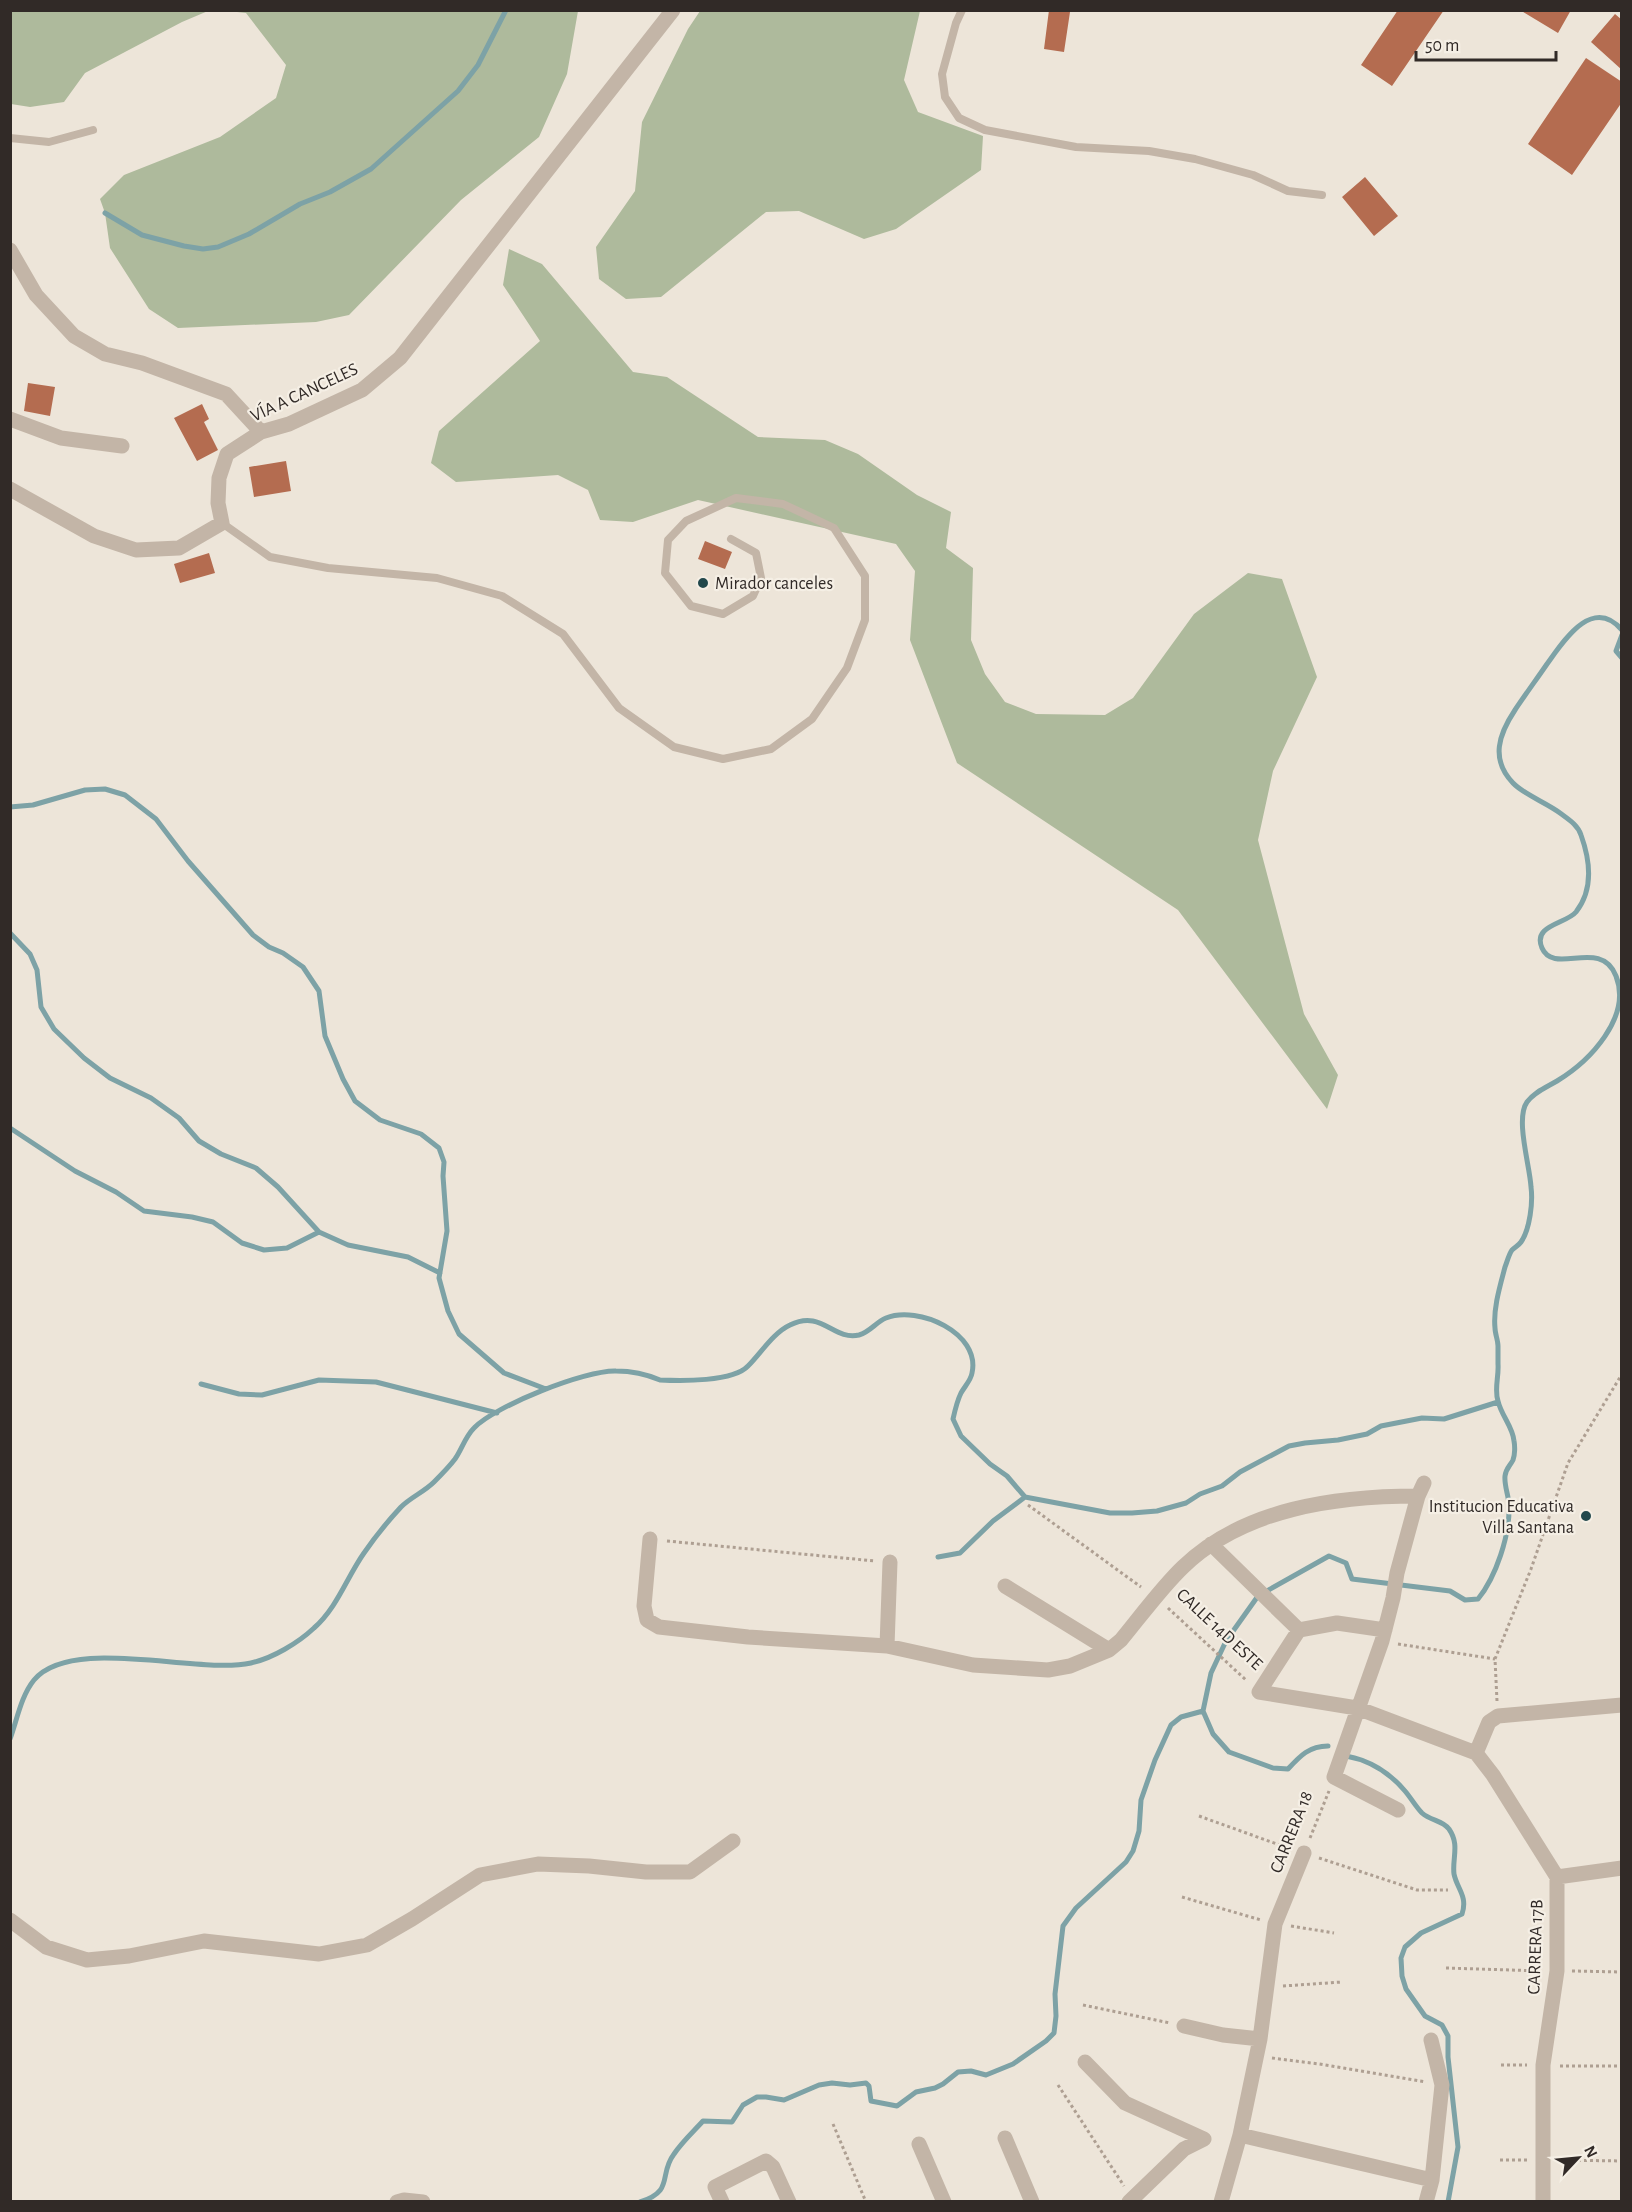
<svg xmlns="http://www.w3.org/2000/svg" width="1632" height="2212" font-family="'Alegreya Sans',sans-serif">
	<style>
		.green { fill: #aeba9c }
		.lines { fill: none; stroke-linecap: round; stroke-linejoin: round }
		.stream { stroke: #7da2a6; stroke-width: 5 }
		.building { fill: #b46c50 }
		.path { stroke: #ae9f92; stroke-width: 3; stroke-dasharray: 3 3; stroke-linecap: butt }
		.lane { stroke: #c3b5a7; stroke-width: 8 }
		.street { stroke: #c3b5a7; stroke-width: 15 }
		.poi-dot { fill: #22484c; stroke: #f5efe5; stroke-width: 2 }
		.labels { text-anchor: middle; stroke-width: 4.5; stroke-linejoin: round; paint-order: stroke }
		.street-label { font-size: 18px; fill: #312a27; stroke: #f5efe5 }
		.poi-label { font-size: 18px; fill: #312a27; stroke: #f5efe5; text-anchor: start }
	</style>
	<rect width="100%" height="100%" fill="#ede5d9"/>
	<!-- green -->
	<path class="green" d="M10,11L11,10L208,11L182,22L85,73L64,102L30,107L11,104Z
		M228,11H578L567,74L539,137L461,200L349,315L316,322L178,328L149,309L110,248L105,213L100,199L124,175L220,137L276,98L286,65L246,13Z
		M700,11H920L904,80L918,112L983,136L981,170L896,229L864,239L799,211L766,212L661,297L626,299L599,279L596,247L635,191L642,122L688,29Z
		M509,249L542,264L633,372L667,377L758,437L825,440L858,454L917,495L951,512L946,548L973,568L971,640L985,674L1005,702L1036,714L1105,715L1133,698L1194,614L1248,573L1282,579L1317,677L1273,771L1258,840L1304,1014L1338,1075L1327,1109L1178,910L957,763L910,640L915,571L896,544L698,500L633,522L600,520L588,490L558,475L456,482L431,463L439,431L540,341L503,285Z"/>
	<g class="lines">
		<!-- stream -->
		<path class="stream" d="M105,213L142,235L184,246L203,249L218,247L249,234L300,204L330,192L371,169L458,91L478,65L506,10
			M1622,635L1616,651L1622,658
			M10,807L33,805L85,790L105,789L125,795L156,819L188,861L253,935L269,947L283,953L303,967L319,991L325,1036L343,1079L355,1101L380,1120L421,1134L439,1148L444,1162L443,1176L447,1231L439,1278L448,1311L459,1334L504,1373L546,1389
			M10,933L30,954L37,970L41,1007L54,1029L84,1058L110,1078L151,1098L179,1118L199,1141L221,1154L256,1168L278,1187L319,1232L348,1245L408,1257L440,1273
			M10,1128L75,1171L116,1192L144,1211L192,1217L213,1222L242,1243L264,1250L287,1248L319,1232
			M201,1384L239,1394L262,1395L319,1380L376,1382L497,1413
			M938,1557L960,1553L993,1521L1025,1497
			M10,1739C17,1720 21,1696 34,1680C72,1635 196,1675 251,1663C273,1658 298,1643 314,1628C337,1608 347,1577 364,1553C375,1537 388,1521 401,1507C411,1497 424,1492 434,1482C441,1475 449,1467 455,1459C462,1449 465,1437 474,1428C495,1406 585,1370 616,1371C630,1371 646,1374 660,1380C681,1381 733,1382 748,1366C761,1353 773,1333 790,1325C822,1309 833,1341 859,1335C870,1332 876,1322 886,1318C918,1305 981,1333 972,1373C971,1380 965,1386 961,1393C957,1401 955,1410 953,1419L961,1436L990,1464L1007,1476L1025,1497L1110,1513H1132L1157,1511L1186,1503L1200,1494L1222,1486L1240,1472L1289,1446L1305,1443L1338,1440L1367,1434L1381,1426L1422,1418L1444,1419L1498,1402
			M1328,1746C1309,1746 1300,1756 1288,1769L1273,1768L1229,1752L1213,1734L1203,1711L1211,1673L1226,1641L1258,1596L1329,1556L1346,1563L1352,1579L1450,1591L1465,1600L1478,1599C1496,1577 1510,1535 1509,1506C1509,1496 1504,1486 1505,1476C1506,1468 1510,1466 1513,1460C1515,1455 1515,1446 1514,1441C1513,1427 1501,1415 1498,1401C1494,1389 1499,1377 1498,1364C1498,1358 1498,1353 1498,1346C1498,1340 1495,1334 1495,1328C1493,1309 1500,1286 1505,1267C1507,1262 1509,1254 1512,1250C1515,1247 1519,1245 1521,1242C1530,1229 1533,1202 1531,1187C1530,1166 1515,1119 1527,1102C1534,1092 1547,1087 1557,1081C1590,1061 1632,1017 1616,976C1601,937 1554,976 1542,948C1532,925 1566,924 1576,912C1594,889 1590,860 1581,835C1578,825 1568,819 1560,813C1547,803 1523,794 1513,783C1490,759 1499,734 1515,710C1525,695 1536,680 1547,664C1563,642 1592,595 1622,630
			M1346,1756C1369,1760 1390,1773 1405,1791C1411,1798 1416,1807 1422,1813C1431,1821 1442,1820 1449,1829C1460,1845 1452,1858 1454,1874C1457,1889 1468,1896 1462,1914L1421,1933L1405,1947L1401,1958L1402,1976L1406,1989L1425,2016L1442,2025L1448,2036V2057L1458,2147L1448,2202
			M640,2202C675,2191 658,2175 674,2154C682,2142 693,2132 703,2121L732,2122L743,2105L757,2097H766L784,2100L819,2085L832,2083L850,2085L866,2083L869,2086L871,2101L897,2106L916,2092L935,2088L943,2084L958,2072L971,2071L986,2075L1013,2064L1046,2041L1054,2033L1056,2016L1055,1994L1063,1926L1076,1908L1126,1862L1133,1851L1139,1831L1141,1800L1155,1760L1171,1725L1181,1717L1203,1711"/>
	</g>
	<!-- building -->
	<path class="building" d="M1049,10L1070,12L1064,52L1044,49Z
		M1398,10H1444L1392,86L1361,65Z
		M1520,10H1571L1558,33Z
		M1615,14L1622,20V70L1591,42Z
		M1586,58L1622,82V102L1572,175L1528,144Z
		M1365,177L1398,216L1374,236L1342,197Z
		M28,383L55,387L50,416L24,411Z
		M202,404L209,419L204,422L218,450L197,461L174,418Z
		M286,461L291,491L254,497L249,467Z
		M705,541L732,552L725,569L698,559Z
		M209,553L215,573L180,583L174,564Z"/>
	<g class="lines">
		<!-- path -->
		<path class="path" d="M1028,1505L1141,1587
			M667,1541L875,1561
			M1168,1608L1247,1681
			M1398,1644L1495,1659
			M1497,1701L1495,1659L1531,1569L1568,1463L1622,1374
			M1199,1816L1288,1848
			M1310,1838L1329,1791
			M1319,1858L1417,1890H1448
			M1182,1897L1261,1920
			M1291,1926L1334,1933
			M1446,1968L1542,1971
			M1572,1971L1622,1972
			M1283,1986L1342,1982
			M1083,2005L1170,2023
			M1272,2058L1319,2064L1426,2082
			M1501,2065H1527
			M1560,2066H1622
			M1058,2085L1124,2186
			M833,2124L866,2202
			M1500,2160H1527
			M1560,2160L1622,2161"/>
		<!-- lane -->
		<path class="lane" d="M962,10L956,23L942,74L945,97L959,118L985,130L1076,147L1149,151L1195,159L1253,175L1288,191L1322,195
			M10,138L49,142L93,130
			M222,523L270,557L328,568L437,578L502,596L563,634L619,708L674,747L723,759L771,749L812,719L847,668L865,620V576L834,528L783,504L736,498L686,521L668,540L665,573L691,606L723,614L753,596L761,578L756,553L731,539"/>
		<!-- street -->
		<path class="street" d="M10,250L36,295L74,336L105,354L142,363L226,394L261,432
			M10,419L61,438L122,446
			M10,489L94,536L136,550L179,548L222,523L218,503L219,478L227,454L261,432L289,424L362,390L400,358L673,10
			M650,1539L644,1606L647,1620L659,1627L748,1637L887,1646L973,1665L1048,1670L1070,1666L1109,1650L1121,1640C1140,1617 1162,1587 1183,1567C1244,1508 1337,1496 1418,1496
			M1211,1544L1299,1630
			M1005,1586L1109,1650
			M1385,1630L1337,1623L1299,1630L1259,1692L1357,1708L1476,1753
			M887,1646L890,1562
			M1476,1753L1493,1775L1557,1877V1971L1543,2065V2202
			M1476,1753L1489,1722L1498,1716L1622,1705
			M1398,1810L1334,1777L1382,1641L1393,1598L1397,1573L1418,1496L1424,1483
			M1557,1877L1622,1868
			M10,1920L46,1947L87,1960L129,1956L204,1941L319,1954L367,1945L412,1919L480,1875L538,1864L589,1866L646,1872H690L733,1841
			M1184,2026L1223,2035L1260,2039
			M1085,2062L1125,2103L1204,2139
			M1240,2135L1432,2180
			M1005,2138L1032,2202
			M919,2144L944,2202
			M397,2202L404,2200L423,2202
			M722,2202L715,2187L766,2161L773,2167L789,2202
			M1129,2202L1184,2149L1204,2139
			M1221,2202L1240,2135L1260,2039L1275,1924L1304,1853
			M1426,2202L1432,2180L1442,2085L1431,2040"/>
	</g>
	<!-- markers -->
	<g class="poi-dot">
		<circle cx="703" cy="583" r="6"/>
		<circle cx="1586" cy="1516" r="6"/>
	</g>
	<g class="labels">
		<!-- street labels -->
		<g class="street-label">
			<text transform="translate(304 392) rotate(-25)" y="6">VÍA A CANCELES</text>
			<text transform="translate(1220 1629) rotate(43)" y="6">CALLE 14D ESTE</text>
			<text transform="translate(1291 1832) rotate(-68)" y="6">CARRERA 18</text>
			<text transform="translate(1535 1947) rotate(-88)" y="6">CARRERA 17B</text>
		</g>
		<!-- poi labels -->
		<g class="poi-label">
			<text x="715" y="589">Mirador canceles</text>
			<text x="1574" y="1512" text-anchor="end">Institucion Educativa<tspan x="1574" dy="21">Villa Santana</tspan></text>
		</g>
	</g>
	<!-- border -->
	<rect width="1632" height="2212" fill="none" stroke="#312a27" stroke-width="24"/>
	<!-- north arrow -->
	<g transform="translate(1578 2158) rotate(64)" stroke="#f5efe5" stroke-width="4.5" paint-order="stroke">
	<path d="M0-4.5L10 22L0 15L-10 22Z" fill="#312a27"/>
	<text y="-9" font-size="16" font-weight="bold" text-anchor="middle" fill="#312a27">N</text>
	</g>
	<!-- scale -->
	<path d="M1416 51v9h140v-9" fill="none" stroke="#312a27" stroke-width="3"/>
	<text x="1425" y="51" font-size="18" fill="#312a27" stroke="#f5efe5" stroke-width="4.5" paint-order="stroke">50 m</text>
</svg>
